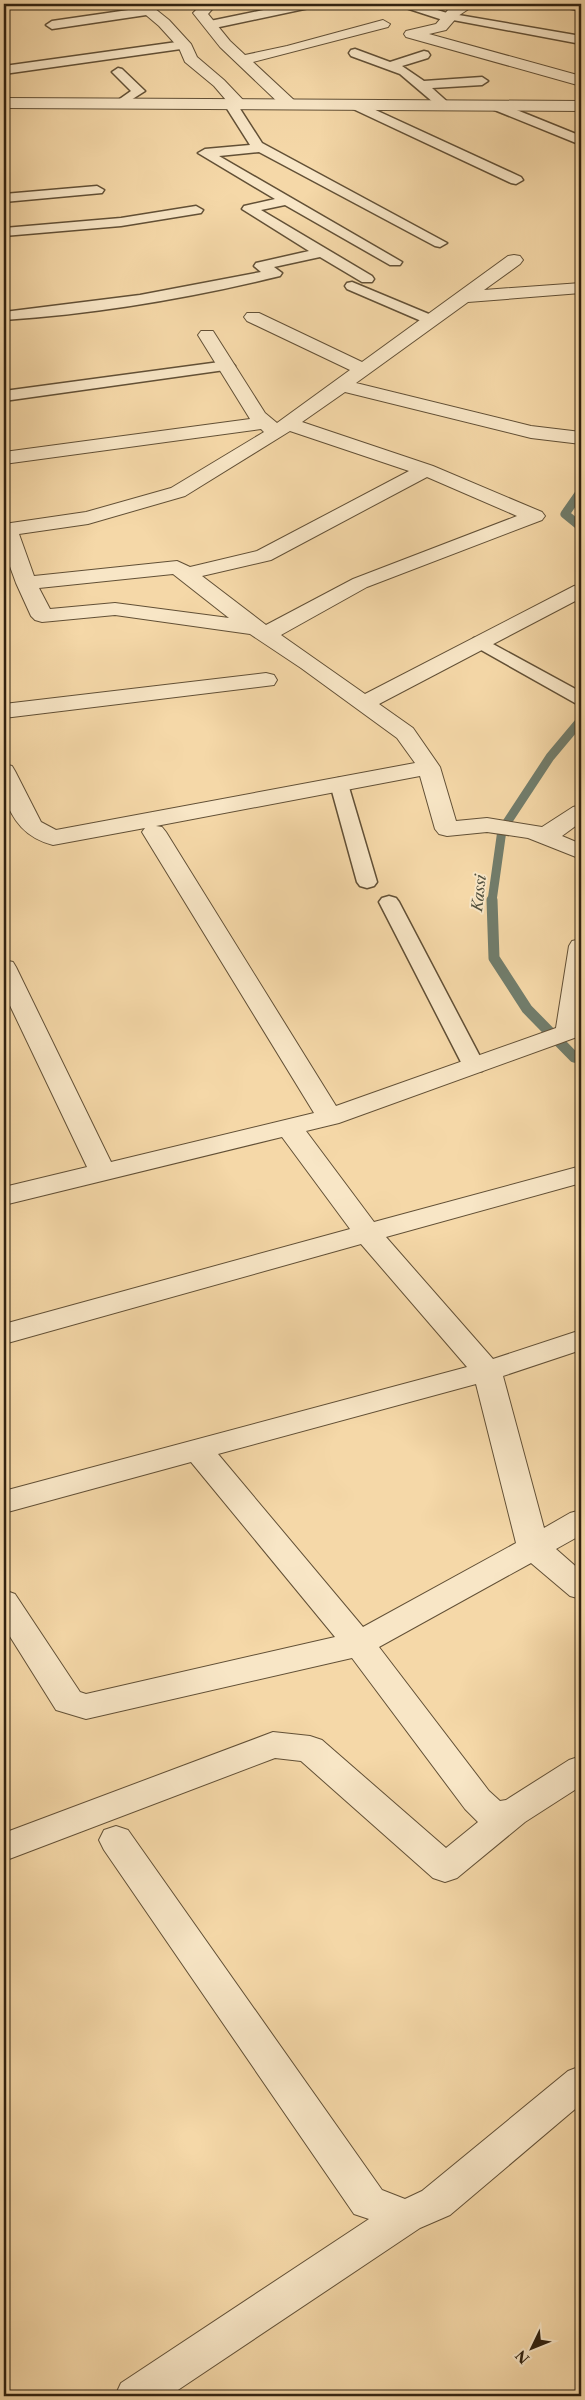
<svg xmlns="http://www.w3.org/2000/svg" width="585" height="2400" font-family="'Libre Caslon Text',serif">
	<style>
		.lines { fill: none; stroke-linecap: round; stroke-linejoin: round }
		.stream-far1 { stroke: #717d6c; stroke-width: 9 }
		.stream { stroke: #717d6c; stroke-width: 11 }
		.service-casing { stroke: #625036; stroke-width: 3 }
		.minor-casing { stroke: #625036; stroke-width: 2 }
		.tertiary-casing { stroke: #625036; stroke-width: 2 }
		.service { fill: #f8e6c6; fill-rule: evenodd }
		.minor { fill: #f8e6c6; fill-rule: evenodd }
		.tertiary { fill: #f8e6c6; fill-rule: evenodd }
		.labels { text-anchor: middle; stroke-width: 4; stroke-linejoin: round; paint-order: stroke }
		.water-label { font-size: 15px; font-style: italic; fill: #51503e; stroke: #f8e6c6 }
	</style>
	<rect width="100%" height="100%" fill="#f5d8a8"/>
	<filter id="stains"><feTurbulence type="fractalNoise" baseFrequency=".004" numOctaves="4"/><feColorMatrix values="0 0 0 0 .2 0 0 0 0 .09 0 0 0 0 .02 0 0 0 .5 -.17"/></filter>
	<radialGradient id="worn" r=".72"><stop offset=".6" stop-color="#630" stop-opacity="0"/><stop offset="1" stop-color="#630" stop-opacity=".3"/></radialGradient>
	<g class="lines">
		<!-- stream-far1 -->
		<path class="stream-far1" d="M581,491L565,514L581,527
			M492,901L502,830L550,757L581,720"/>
		<!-- stream -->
		<path class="stream" d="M492,900L494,958L527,1009L574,1057L581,1059"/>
		<defs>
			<path id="service" d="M293,4H315L309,8L210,29L204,25L210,21Z
				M401,4H418L447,13L581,36V44L453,20L449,22L403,7Z
				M149,7L155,11L153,14L52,29L46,25L52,21Z
				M184,41L188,42L190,45L188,48L4,74V66Z
				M355,49L390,62L424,51L428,52L430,55L428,58L402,66L424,81L482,77L488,81L482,85L432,88L451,105L445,109L440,108L400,74L351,56L349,53L351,50Z
				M118,68L122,69L145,91L120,107L114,103L131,91L112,72Z
				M230,100L235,101L262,143L447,243L440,247L435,246L259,152L219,156L402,262L400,265H390L285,205L261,210L372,276L374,279L372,282H362L320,257L274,267L282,273L280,276C190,298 96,314 4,320V312L140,295L261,272L254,266L256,263L309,251L242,209L244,206L275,199L198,153L205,149L250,145L224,104Z
				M356,101L521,177L523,180L516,184L511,183L351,108L350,105Z
				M497,102L581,136V145L492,109L491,106L492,103Z
				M97,186L104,190L102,193L4,202V194Z
				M196,206L203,210L201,213L121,226L4,236V228L121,218Z
				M352,282L436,317L438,320L431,324L426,323L347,289L345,286L347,283Z
				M227,361L232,363L235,366L232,369L4,401V391Z
				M480,637L581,692V704L575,703L474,646L471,642L474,638Z
				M339,778L346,780L348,784L377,882L374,886L367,888L360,886L357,882L330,784L332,780Z
				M389,896L396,898L399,902L485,1066L482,1071L474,1072L466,1071L463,1066L379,902L382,898Z"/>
			<path id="minor" d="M133,4H149L169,20L191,44L197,57L224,80L244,101L246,104L244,107H232L214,86L185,62L179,48L159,26Z
				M197,4H214L215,6L208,14L230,41L245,55L287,46L383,20L390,24L388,27L253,62L295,101L297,104L289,109L283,107L220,47L193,13L199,7Z
				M459,4H476L458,16L446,30L429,34L581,76V86L406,37L404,34L406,31L436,24L448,10Z
				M557,4H581V11L559,7Z
				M514,255L520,256L523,260L520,264L484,290L581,283V293L468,302L356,383L531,426L581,432V444L531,438L345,392L302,422L433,466L542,512L545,516L542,520L367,587L281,635L365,694L574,586L581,584V598L379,704L413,728L440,767L456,821L487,818L542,827L573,807L581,805V822L562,836L581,844V859L528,838L487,832L447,836L439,834L435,829L420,776L156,826L162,827L166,832L336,1106L556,1028L569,946L572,941L581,939V1029L577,1037L339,1123L306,1131L374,1222L581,1166V1183L386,1237L493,1359L581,1330V1350L503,1376L544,1528L570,1513L581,1510V1535L556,1549L581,1571V1599L570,1596L531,1563L379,1647L489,1791L500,1801L506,1800L569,1760L581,1756V1786L525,1822L457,1878L445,1882L433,1878L301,1761L275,1758L4,1861V1833L273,1732L310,1736L322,1740L446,1848L478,1822L465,1809L352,1658L86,1719L56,1710L4,1627V1590L15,1594L80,1692L86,1694L335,1637L191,1462L4,1513V1491L467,1367L361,1244L4,1344V1324L350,1229L282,1137L4,1205V1187L87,1167L4,993V960L13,962L16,967L111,1162L314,1113L142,832L145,828L53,845C26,838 12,821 4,795C2,786 4,774 4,764L12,766L15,771L41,822L56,830L415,763L397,738L301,668L250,634L115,615L42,622L35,620L31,616L16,583L4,550V524L86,512L171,488L264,432L261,429L4,464V452L250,419L198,335L201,331H213L265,413L277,423L350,370L247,321L244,317L247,313H259L362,362L508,256ZM290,431L409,471L257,551L190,567L177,561L34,576L19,534L88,524L185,496ZM427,477L517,516L353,579L266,625L202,576L271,560ZM173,574L229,618L115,603L50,609L39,588ZM476,1384L516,1543L363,1627L218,1454Z
				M266,673L274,675L277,680L274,685L4,718V704Z
				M116,1826L128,1830L382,2190L405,2199L422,2191L568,2071L581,2066V2104L450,2215L420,2228L169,2396H115L121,2383L369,2219L354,2214L104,1850L99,1840L104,1830Z"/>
			<path id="tertiary" d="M4,98L581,101V111L4,108Z"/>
		</defs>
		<!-- service casing -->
		<use href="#service" class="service-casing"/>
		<!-- minor casing -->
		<use href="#minor" class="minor-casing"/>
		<!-- tertiary casing -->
		<use href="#tertiary" class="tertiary-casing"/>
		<!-- service -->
		<use href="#service" class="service"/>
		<!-- minor -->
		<use href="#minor" class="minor"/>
		<!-- tertiary -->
		<use href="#tertiary" class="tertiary"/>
	</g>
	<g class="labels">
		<!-- water labels -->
		<g class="water-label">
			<text transform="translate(479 893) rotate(-84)" y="5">Kassi</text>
		</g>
	</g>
	<!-- margin -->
	<rect width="585" height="2400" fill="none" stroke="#f5d8a8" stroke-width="20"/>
	<rect x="5" y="5" width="575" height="2390" fill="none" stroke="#312210" stroke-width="2.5"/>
	<rect x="10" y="10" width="565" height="2380" fill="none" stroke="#312210"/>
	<!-- north arrow -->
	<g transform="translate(532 2348) rotate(227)" stroke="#f8e6c6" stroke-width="4" paint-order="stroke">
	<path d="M0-4L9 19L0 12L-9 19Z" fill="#312210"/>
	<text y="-8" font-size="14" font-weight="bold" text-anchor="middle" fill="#312210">N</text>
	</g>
	<rect width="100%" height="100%" filter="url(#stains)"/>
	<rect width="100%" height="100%" fill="url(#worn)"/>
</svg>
